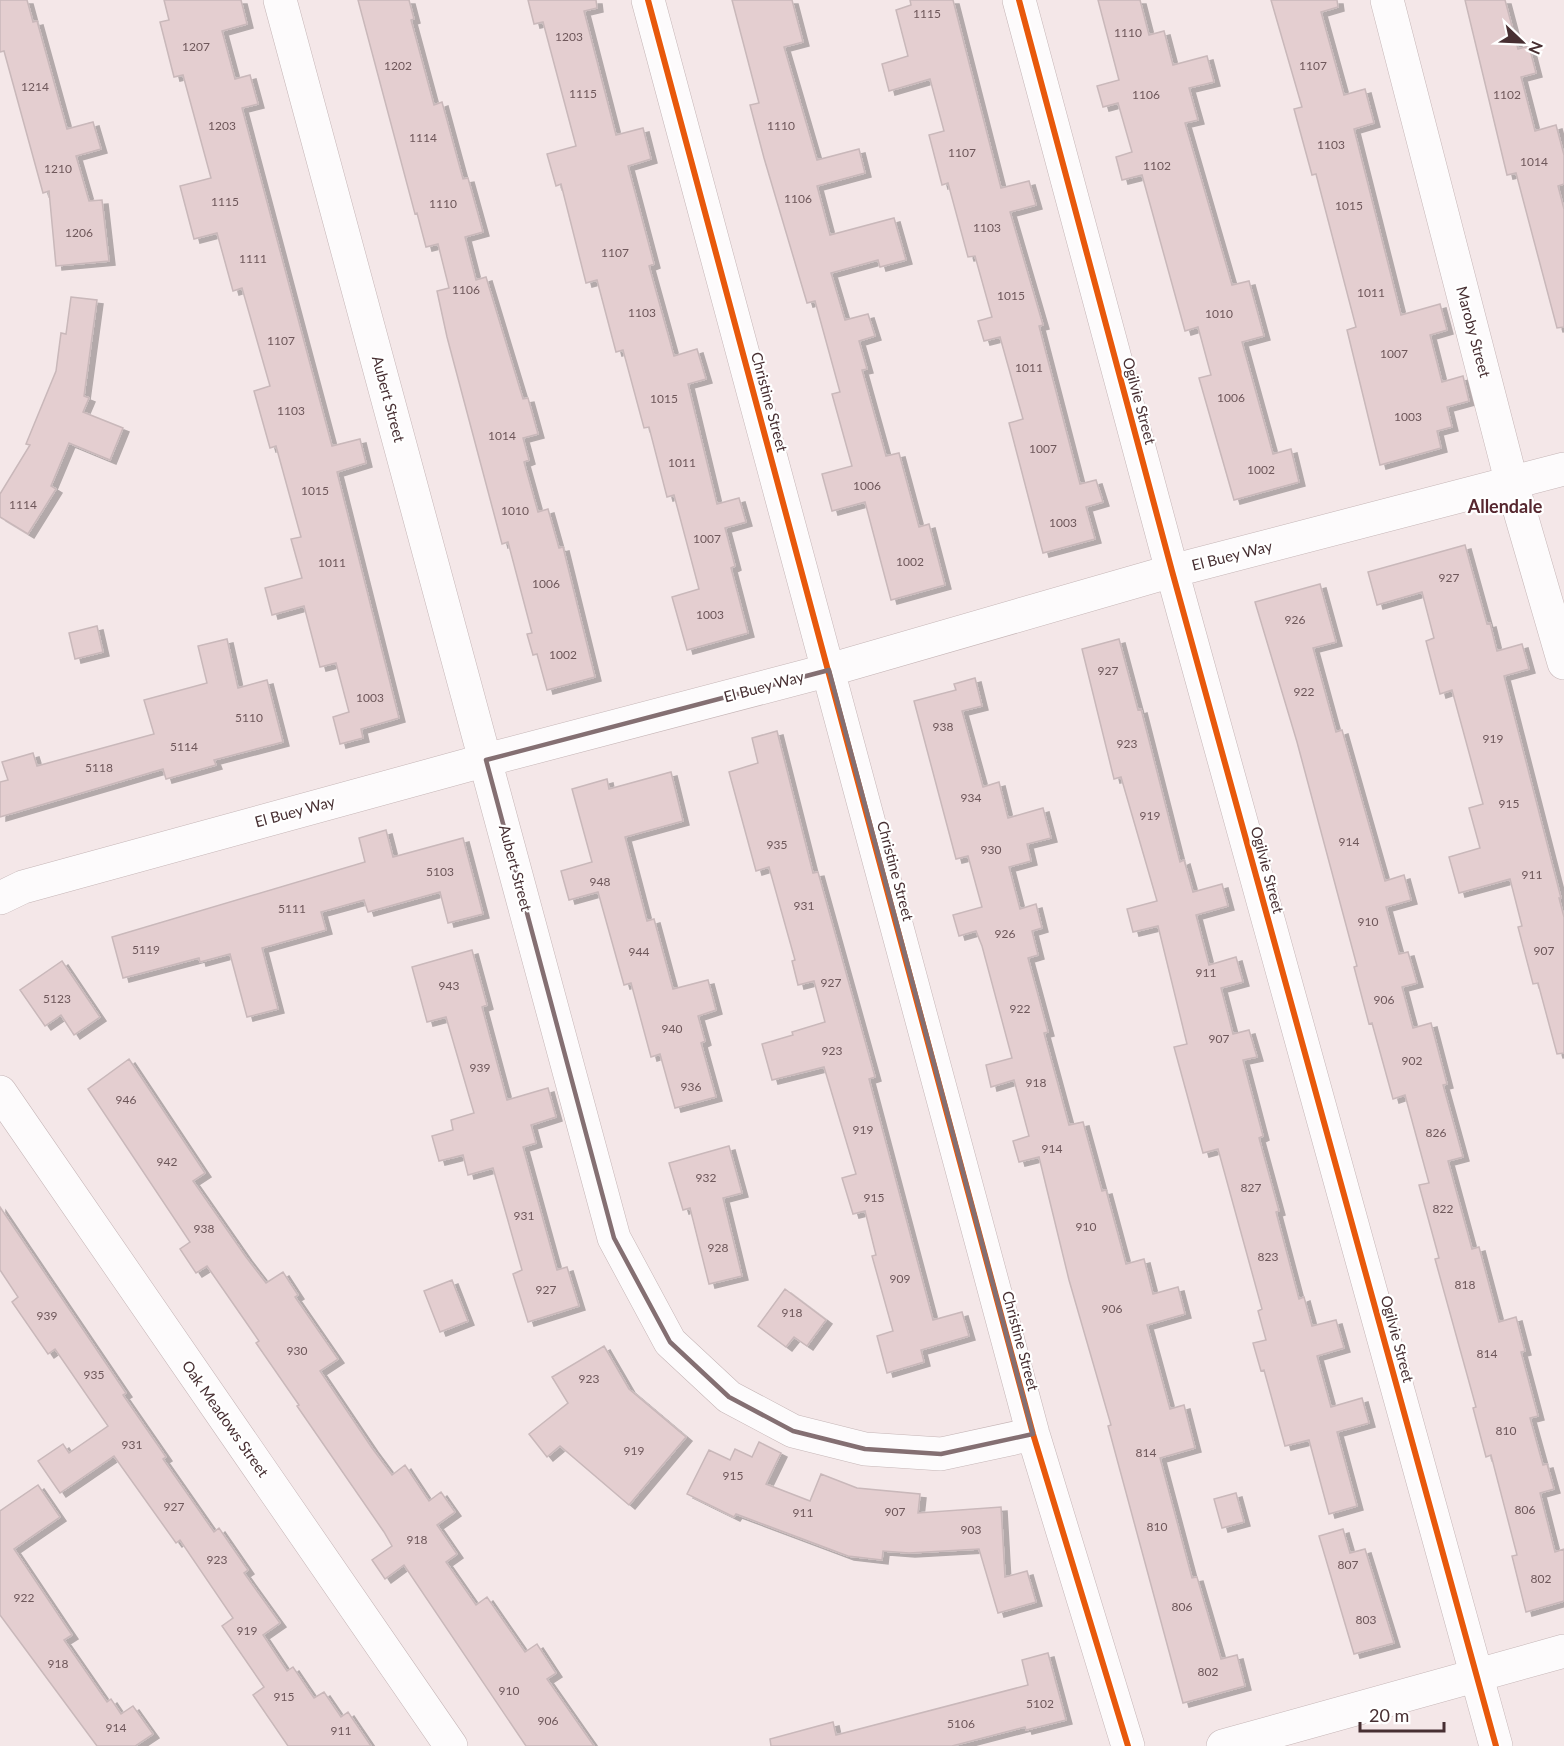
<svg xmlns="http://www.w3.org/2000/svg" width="1564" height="1746" font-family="Lato,sans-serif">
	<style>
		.building { fill: #e4ced0; stroke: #c9b8ba; stroke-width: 1.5; filter: url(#shadow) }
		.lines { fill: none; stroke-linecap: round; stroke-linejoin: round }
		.minor-casing { stroke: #c5b5b6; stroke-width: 34 }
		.minor { stroke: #fdfbfc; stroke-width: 33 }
		.cycleway-casing { stroke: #fff; stroke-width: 10 }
		.cycleway { stroke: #e8590c; stroke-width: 6 }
		.marked { fill: none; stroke: #846f72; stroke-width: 4.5; stroke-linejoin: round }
		.labels { text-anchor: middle; stroke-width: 4.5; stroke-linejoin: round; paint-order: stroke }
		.number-label { font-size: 12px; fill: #6e575a }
		.street-label { font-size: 15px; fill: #472f32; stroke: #fff }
		.quarter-label { font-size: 18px; font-weight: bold; fill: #56272f; stroke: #fff }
	</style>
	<defs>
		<filter id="shadow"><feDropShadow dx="6" dy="4" stdDeviation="0" flood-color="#0004"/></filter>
	</defs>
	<rect width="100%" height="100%" fill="#f4e7e8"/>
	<!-- building -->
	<path class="building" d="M0,0H27L33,22L37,21L67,129L93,122L101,149L76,156L89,201L102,200L109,261L56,266L49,191L43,193L4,51L0,52Z
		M164,0H241L247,24L222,31L235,79L250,75L258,104L242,108L309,360L332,446L360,439L366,463L337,472L399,718L361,729L363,738L340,744L333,717L349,712L336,663L320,667L304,606L272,615L265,588L302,578L291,539L301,537L276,446L270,448L254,391L270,386L242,288L233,291L217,233L194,239L180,186L211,178L183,75L174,77L160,22L169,20Z
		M358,0H409L414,19L411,20L434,105L442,102L463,179L468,178L483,232L465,237L476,280L486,277L523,399L528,398L538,434L523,438L529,460L524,462L538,512L548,509L559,548L563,547L595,677L547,690L537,654L533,655L527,634L532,633L508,542L502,544L447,337L437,291L449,288L438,244L426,247L417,213L415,214Z
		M528,0H596L597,8L584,11L616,135L643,128L651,159L628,166L654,264L649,266L674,356L697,349L706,379L688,384L717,504L739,498L746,522L725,528L735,566L731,568L748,633L687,650L672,597L699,589L674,495L667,497L649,427L644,428L623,350L616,352L597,280L586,283L561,184L556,186L547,154L576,146L543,22L534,24Z
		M732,0H792L803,42L784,47L817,160L859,149L865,173L817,186L830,235L894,218L906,260L880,267L878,260L831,273L845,320L868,314L875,336L859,341L867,369L862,370L886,456L899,453L919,527L929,524L945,585L891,600L865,502L832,511L822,474L852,466L832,394L840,392L815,301L807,303L764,158L750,105L759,103Z
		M910,0H953L1001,188L1029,181L1036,205L1010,212L1043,325L1039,326L1080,484L1096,480L1103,502L1086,507L1095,539L1043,553L1009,423L1023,419L1000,337L984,341L978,321L992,317L975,256L968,257L948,183L942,185L929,135L944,131L930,79L889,91L882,64L908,56L896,10L911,5Z
		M1098,0H1140L1149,35L1164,31L1173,65L1207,56L1214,82L1189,88L1198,120L1185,123L1232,285L1249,281L1264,336L1242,342L1273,454L1291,449L1299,482L1234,500L1199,378L1211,375L1198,327L1185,331L1142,175L1122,180L1116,157L1132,152L1118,103L1103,107L1097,86L1119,80Z
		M1271,0H1337L1338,7L1321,12L1344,95L1365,89L1374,123L1354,129L1401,315L1440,304L1447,330L1430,335L1442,382L1463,376L1469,401L1447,407L1452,427L1437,431L1441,448L1380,465L1347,330L1356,327L1316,174L1312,175L1294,109L1302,107Z
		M1465,0H1505L1518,49L1529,46L1536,73L1521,77L1535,131L1556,125L1564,155V184L1558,186L1564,209V327L1557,328L1516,173L1507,175Z
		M71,297L97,300L84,396L89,398L83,412L123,428L110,460L69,443L51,486L56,489L28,534L0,517V494L30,445L26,444L56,371L61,333L66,334Z
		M1465,545L1487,624L1490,623L1497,651L1522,644L1529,669L1504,676L1561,898H1559L1564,917V1053L1557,1054L1538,983L1533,984L1518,927L1522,926L1510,879L1459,893L1449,857L1480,848L1469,808L1483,804L1452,690L1440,694L1426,641L1434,638L1422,592L1377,605L1368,572Z
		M1320,584L1336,642L1313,648L1336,732L1342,730L1385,881L1404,875L1411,900L1386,907L1399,954L1408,952L1417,983L1402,987L1413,1028L1431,1023L1447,1084L1443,1085L1463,1157L1448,1161L1472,1249L1479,1247L1499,1322L1516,1317L1525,1351L1521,1352L1538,1416L1530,1418L1543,1465L1547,1464L1554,1489L1540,1493L1555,1552L1564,1549V1601L1526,1612L1512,1556L1517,1555L1491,1455L1486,1457L1473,1408L1476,1407L1435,1259L1439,1258L1419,1185L1429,1183L1405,1095L1393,1099L1372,1023L1369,1024L1354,967L1357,966L1297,742L1255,602Z
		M97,626L103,652L75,659L69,633Z
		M227,639L238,688L267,680L283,742L214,760L216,765L166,779L163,769L0,817V782L8,780L2,762L33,753L37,766L154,734L144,700L207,683L198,646Z
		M1119,639L1138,710L1141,709L1180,862L1184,860L1193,892L1222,884L1228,906L1196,915L1209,965L1236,957L1243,982L1221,988L1233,1034L1249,1030L1257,1057L1243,1060L1263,1136L1259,1138L1279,1211L1276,1212L1299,1299L1304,1297L1312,1326L1336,1320L1344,1348L1317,1356L1331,1407L1362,1398L1369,1423L1337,1432L1357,1506L1329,1514L1309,1440L1285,1446L1264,1370L1261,1371L1253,1343L1266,1340L1258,1311L1262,1309L1218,1149L1203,1153L1174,1047L1187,1044L1158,926L1133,932L1127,909L1157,901L1121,777L1114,779L1082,649Z
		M975,678L982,706L962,711L983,787L999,782L1008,818L1043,808L1051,838L1027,844L1031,861L1009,867L1020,909L1036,904L1042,928L1032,931L1038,955L1028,958L1048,1032L1044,1033L1069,1125L1083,1122L1102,1191L1106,1190L1126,1264L1144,1259L1153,1294L1178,1287L1185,1314L1147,1325L1170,1409L1184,1405L1195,1448L1160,1458L1192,1578L1197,1577L1221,1659L1237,1655L1245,1686L1183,1703L1108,1426L1111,1425L1069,1280L1039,1157L1019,1162L1013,1141L1029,1136L1014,1080L991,1087L986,1065L1012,1058L982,946L976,931L959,936L953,915L982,907L968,856L956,859L914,701L956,690L954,684Z
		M777,731L813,873L818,872L875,1077L869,1079L933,1320L962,1312L969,1336L921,1350L924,1362L887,1373L877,1336L893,1331L872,1256L876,1255L865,1211L853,1214L842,1178L856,1174L824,1067L772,1080L762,1044L793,1035L792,1032L825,1022L814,981L798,985L792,961L795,960L769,867L756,871L729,772L758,763L752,738Z
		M671,772L683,821L625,837L647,921L654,919L673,989L708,980L716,1010L698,1016L705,1041L701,1043L716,1097L675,1108L660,1054L651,1057L631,983L624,985L598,892L569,900L561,871L592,862L572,789L607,779L609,789Z
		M386,830L393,857L463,838L483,914L448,923L440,892L368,912L364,900L321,912L326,930L262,948L278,1009L247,1017L230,954L200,962L199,958L123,978L112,937L365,862L359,838Z
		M472,950L487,1005L482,1007L507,1100L548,1088L556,1117L531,1125L536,1143L523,1147L557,1270L567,1267L579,1306L528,1322L513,1274L522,1270L493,1168L468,1175L463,1155L439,1161L432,1136L453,1130L451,1120L474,1113L446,1017L427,1022L412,967Z
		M62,961L100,1017L74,1035L61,1015L45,1026L20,990Z
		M129,1059L205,1173L193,1181L246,1257L266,1283L283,1272L298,1295L295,1297L338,1359L320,1371L372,1448L392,1475L405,1465L429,1501L441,1492L455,1512L437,1525L457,1554L446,1562L476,1605L487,1597L525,1652L537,1644L556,1673L547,1679L594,1746H526L404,1565L385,1579L372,1560L392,1546L384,1532L297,1406L299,1405L256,1343L259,1341L207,1266L196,1273L180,1249L190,1242L88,1089Z
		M729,1146L742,1193L723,1198L742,1276L709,1284L690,1208L683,1210L669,1163Z
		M0,1207L126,1393L123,1395L166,1457L163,1459L214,1532L219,1528L248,1570L244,1573L280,1623L263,1635L287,1671L293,1667L314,1698L324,1692L341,1717L348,1712L371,1746H288L253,1695L264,1687L222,1626L233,1618L180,1540L176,1543L114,1456L60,1493L38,1461L63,1444L69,1453L108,1426L55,1349L48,1354L12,1302L18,1297L0,1270Z
		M452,1280L468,1321L440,1332L424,1291Z
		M785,1289L826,1320L807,1346L794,1337L786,1347L758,1326Z
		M604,1346L629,1389L686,1437L629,1505L560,1446L547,1457L529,1434L568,1403L552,1377Z
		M759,1442L781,1453L766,1484L810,1501L821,1474L857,1488L920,1494L918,1513L1001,1507L1005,1577L1027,1571L1036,1602L998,1613L979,1549L909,1553L883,1551L882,1560L848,1556L736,1514L734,1517L687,1494L709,1450L730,1460L735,1449L752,1457Z
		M38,1485L60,1517L14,1549L72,1635L64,1640L107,1702L111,1699L121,1714L133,1706L153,1734L135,1746H97L0,1615V1511Z
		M1236,1493L1244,1522L1222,1528L1214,1499Z
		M1343,1529L1350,1553L1365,1549L1394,1643L1354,1654L1319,1536Z
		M1048,1653L1066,1720L1026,1730L1025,1727L952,1746H771L770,1739L833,1722L836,1735L1028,1685L1022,1660Z"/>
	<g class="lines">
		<defs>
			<path id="minor" d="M280,0L614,1238L670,1342L729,1397L793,1431L865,1449L941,1454L1033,1434
				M648,0L1033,1434L1128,1746
				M1019,0L1172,571L1496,1746
				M1387,0L1512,484L1564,663
				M0,898L23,887L486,760L829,670L1172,571L1564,469
				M0,1092L451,1746
				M1223,1746L1564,1651"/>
		</defs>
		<!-- minor casing -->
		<use href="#minor" class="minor-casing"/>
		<!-- minor -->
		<use href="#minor" class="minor"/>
		<defs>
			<path id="cycleway" d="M648,0L1033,1434L1128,1746
				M1019,0L1172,571L1496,1746"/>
		</defs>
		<!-- cycleway casing -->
		<use href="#cycleway" class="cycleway-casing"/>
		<!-- cycleway -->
		<use href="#cycleway" class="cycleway"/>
	</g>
	<!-- marked area -->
	<path class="marked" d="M829,670L1033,1434L941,1454L865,1449L793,1431L729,1397L670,1342L614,1238L486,760Z"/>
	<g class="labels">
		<!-- number labels -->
		<g class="number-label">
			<text x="927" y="18">1115</text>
			<text x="1128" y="37">1110</text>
			<text x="569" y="41">1203</text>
			<text x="196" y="51">1207</text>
			<text x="398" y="70">1202</text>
			<text x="1313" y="70">1107</text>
			<text x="35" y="91">1214</text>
			<text x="583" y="98">1115</text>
			<text x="1146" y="99">1106</text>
			<text x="1507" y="99">1102</text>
			<text x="222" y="130">1203</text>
			<text x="781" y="130">1110</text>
			<text x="423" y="142">1114</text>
			<text x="1331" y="149">1103</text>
			<text x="962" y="157">1107</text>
			<text x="1534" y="166">1014</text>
			<text x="1157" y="170">1102</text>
			<text x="58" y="173">1210</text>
			<text x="798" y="203">1106</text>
			<text x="225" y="206">1115</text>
			<text x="443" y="208">1110</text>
			<text x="1349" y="210">1015</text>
			<text x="987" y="232">1103</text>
			<text x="79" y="237">1206</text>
			<text x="615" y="257">1107</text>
			<text x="253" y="263">1111</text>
			<text x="466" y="294">1106</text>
			<text x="1371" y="297">1011</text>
			<text x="1011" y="300">1015</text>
			<text x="642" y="317">1103</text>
			<text x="1219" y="318">1010</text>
			<text x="281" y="345">1107</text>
			<text x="1394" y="358">1007</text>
			<text x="1029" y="372">1011</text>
			<text x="1231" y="402">1006</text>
			<text x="664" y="403">1015</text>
			<text x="291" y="415">1103</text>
			<text x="1408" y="421">1003</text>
			<text x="502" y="440">1014</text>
			<text x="1043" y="453">1007</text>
			<text x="682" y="467">1011</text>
			<text x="1261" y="474">1002</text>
			<text x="867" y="490">1006</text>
			<text x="315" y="495">1015</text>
			<text x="23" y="509">1114</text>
			<text x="515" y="515">1010</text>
			<text x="1063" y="527">1003</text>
			<text x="707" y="543">1007</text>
			<text x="910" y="566">1002</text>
			<text x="332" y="567">1011</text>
			<text x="1449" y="582">927</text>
			<text x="546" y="588">1006</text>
			<text x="710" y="619">1003</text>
			<text x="1295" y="624">926</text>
			<text x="563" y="659">1002</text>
			<text x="1108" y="675">927</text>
			<text x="1304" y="696">922</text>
			<text x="370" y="702">1003</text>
			<text x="249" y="722">5110</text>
			<text x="943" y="731">938</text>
			<text x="1493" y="743">919</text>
			<text x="1127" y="748">923</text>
			<text x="184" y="751">5114</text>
			<text x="99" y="772">5118</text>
			<text x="971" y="802">934</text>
			<text x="1509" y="808">915</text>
			<text x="1150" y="820">919</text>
			<text x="1349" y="846">914</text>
			<text x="777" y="849">935</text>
			<text x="991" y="854">930</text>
			<text x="440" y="876">5103</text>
			<text x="1532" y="879">911</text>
			<text x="600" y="886">948</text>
			<text x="804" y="910">931</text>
			<text x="292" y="913">5111</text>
			<text x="1368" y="926">910</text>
			<text x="1005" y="938">926</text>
			<text x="146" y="954">5119</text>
			<text x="1544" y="955">907</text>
			<text x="639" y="956">944</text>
			<text x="1206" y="977">911</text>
			<text x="831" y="987">927</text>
			<text x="449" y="990">943</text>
			<text x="57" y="1003">5123</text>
			<text x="1384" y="1004">906</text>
			<text x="1020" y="1013">922</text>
			<text x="672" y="1033">940</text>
			<text x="1219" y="1043">907</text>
			<text x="832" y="1055">923</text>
			<text x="1412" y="1065">902</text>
			<text x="480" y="1072">939</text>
			<text x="1036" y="1087">918</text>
			<text x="691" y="1091">936</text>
			<text x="126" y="1104">946</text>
			<text x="863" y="1134">919</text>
			<text x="1436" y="1137">826</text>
			<text x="1052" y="1153">914</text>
			<text x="167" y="1166">942</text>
			<text x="706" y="1182">932</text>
			<text x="1251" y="1192">827</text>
			<text x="874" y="1202">915</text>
			<text x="1443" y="1213">822</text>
			<text x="524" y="1220">931</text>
			<text x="1086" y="1231">910</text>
			<text x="204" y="1233">938</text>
			<text x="718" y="1252">928</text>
			<text x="1268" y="1261">823</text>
			<text x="900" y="1283">909</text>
			<text x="1465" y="1289">818</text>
			<text x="546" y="1294">927</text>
			<text x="1112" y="1313">906</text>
			<text x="792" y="1317">918</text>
			<text x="47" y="1320">939</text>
			<text x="297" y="1355">930</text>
			<text x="1487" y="1358">814</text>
			<text x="94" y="1379">935</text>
			<text x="589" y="1383">923</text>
			<text x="1506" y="1435">810</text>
			<text x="132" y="1449">931</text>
			<text x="634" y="1455">919</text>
			<text x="1146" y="1457">814</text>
			<text x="733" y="1480">915</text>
			<text x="174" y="1511">927</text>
			<text x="1525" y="1514">806</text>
			<text x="895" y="1516">907</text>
			<text x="803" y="1517">911</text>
			<text x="1157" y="1531">810</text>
			<text x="971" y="1534">903</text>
			<text x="417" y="1544">918</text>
			<text x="217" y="1564">923</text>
			<text x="1348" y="1569">807</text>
			<text x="1541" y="1583">802</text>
			<text x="24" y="1602">922</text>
			<text x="1182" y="1611">806</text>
			<text x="1366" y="1624">803</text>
			<text x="247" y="1635">919</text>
			<text x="58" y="1668">918</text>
			<text x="1208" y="1676">802</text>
			<text x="509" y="1695">910</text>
			<text x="284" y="1701">915</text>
			<text x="1040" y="1708">5102</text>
			<text x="548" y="1725">906</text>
			<text x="961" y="1728">5106</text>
			<text x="116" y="1732">914</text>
			<text x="341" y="1735">911</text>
		</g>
		<!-- street labels -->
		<g class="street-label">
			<text transform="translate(1473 332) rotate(75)" y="5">Maroby Street</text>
			<text transform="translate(388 399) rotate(75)" y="5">Aubert Street</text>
			<text transform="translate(1139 401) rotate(75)" y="5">Ogilvie Street</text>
			<text transform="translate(769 402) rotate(75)" y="5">Christine Street</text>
			<text transform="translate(1232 556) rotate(-14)" y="5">El Buey Way</text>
			<text transform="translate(764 687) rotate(-15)" y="5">El Buey Way</text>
			<text transform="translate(295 812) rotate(-15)" y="5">El Buey Way</text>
			<text transform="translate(515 868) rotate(75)" y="5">Aubert Street</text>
			<text transform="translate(1267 870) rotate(75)" y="5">Ogilvie Street</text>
			<text transform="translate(895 871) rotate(75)" y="5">Christine Street</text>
			<text transform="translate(1397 1339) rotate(75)" y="5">Ogilvie Street</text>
			<text transform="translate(1020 1341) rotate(75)" y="5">Christine Street</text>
			<text transform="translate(225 1419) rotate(55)" y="5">Oak Meadows Street</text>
		</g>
		<!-- quarter labels -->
		<g class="quarter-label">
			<text x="1505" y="513">Allendale</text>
		</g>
	</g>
	<!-- north arrow -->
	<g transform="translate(1522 42) rotate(113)" stroke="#ffffff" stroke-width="4.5" paint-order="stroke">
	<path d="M0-4.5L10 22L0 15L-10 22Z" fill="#472f32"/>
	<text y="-9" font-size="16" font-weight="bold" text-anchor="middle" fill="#472f32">N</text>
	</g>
	<!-- scale -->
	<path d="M1360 1722v9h84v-9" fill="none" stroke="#472f32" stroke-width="3"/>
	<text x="1369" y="1722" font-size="18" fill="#472f32" stroke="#ffffff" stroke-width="4.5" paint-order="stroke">20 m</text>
</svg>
